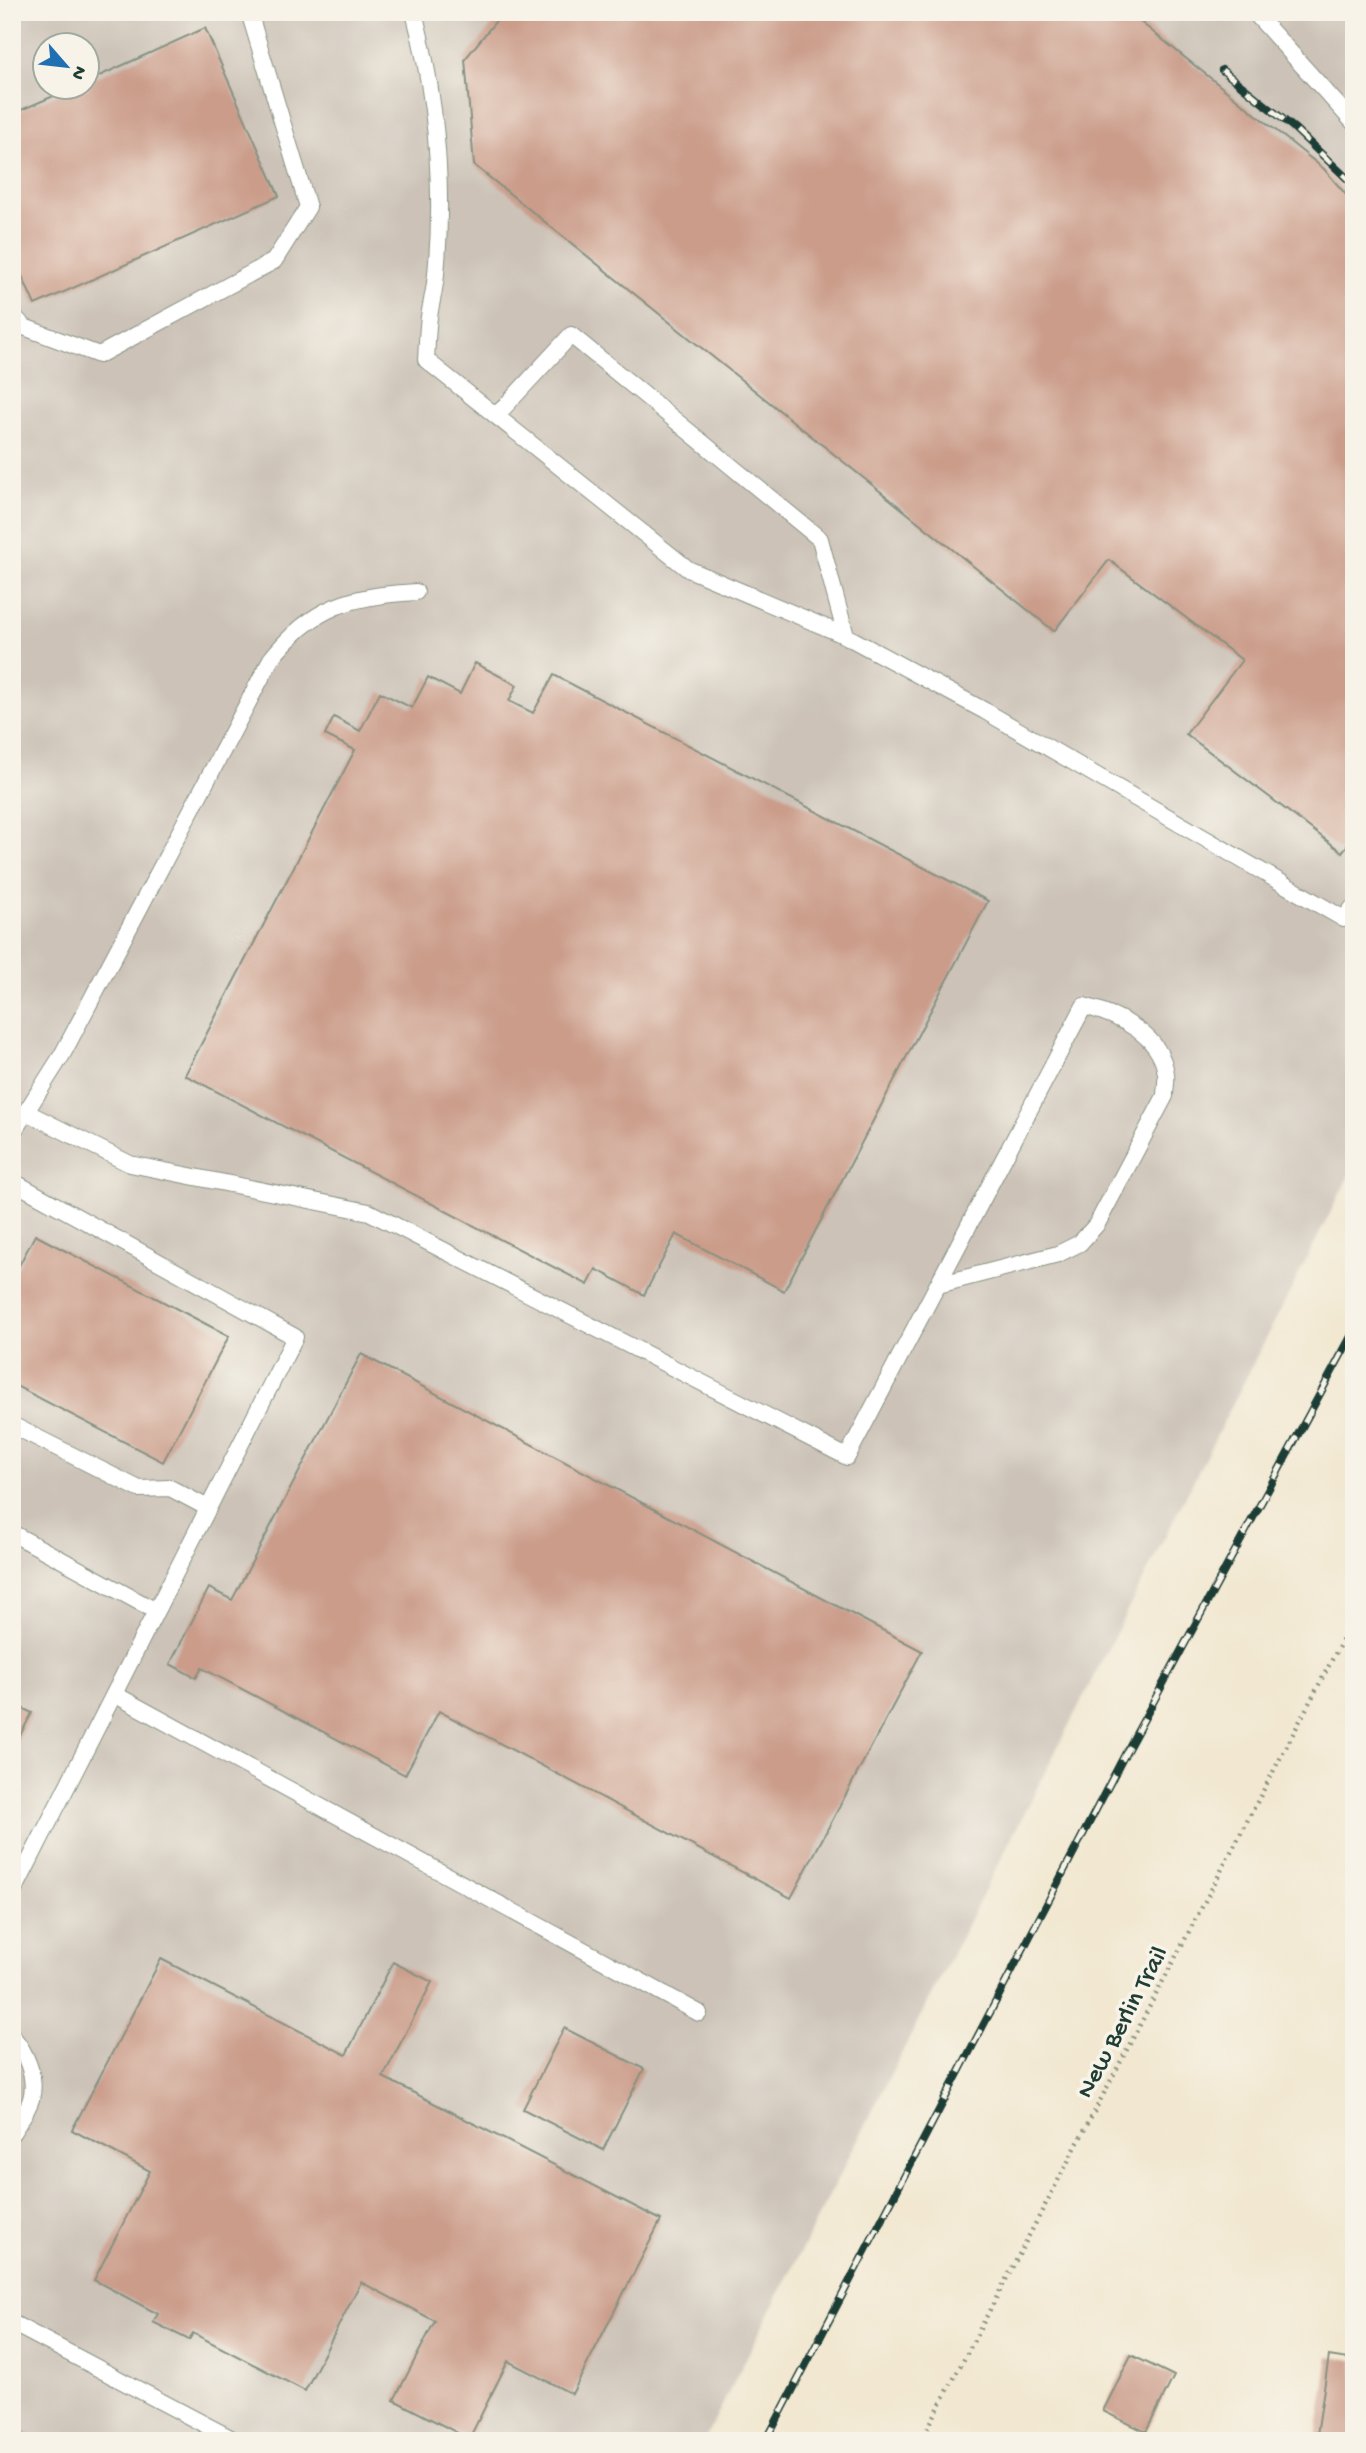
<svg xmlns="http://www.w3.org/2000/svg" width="1366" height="2453" font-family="'Gochi Hand',sans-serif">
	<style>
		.industrial { fill: #ccc2b8; fill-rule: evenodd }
		.building { fill: #cb9c8a }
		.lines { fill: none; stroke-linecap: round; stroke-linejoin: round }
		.lane-casing { stroke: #889282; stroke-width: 18 }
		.path { stroke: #889282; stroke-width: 4.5; stroke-dasharray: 2 5; stroke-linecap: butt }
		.lane { stroke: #fff; stroke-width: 16 }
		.rail-casing { stroke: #1f3d34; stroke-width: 8 }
		.rail { stroke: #f7f3e8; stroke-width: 5; stroke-dasharray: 16; stroke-linecap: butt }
		.labels { text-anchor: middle; stroke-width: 7; stroke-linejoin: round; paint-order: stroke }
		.street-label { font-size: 26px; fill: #1f3d34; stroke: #f7f3e8 }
	</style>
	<rect width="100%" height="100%" fill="#f7f3e8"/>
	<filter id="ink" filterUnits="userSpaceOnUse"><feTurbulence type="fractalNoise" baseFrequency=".0143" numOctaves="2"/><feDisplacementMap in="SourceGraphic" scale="14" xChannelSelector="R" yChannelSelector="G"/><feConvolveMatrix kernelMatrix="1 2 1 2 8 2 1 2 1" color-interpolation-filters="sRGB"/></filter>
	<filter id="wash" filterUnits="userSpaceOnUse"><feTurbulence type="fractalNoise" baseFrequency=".00686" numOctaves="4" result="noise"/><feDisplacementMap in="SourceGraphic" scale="28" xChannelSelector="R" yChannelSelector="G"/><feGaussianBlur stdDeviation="1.57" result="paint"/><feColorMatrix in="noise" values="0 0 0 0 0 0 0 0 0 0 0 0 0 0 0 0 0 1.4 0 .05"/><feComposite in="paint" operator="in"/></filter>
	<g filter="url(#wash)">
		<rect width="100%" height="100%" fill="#f2e8d1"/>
		<!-- industrial -->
		<path class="industrial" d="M12,12H1354V1166L704,2441H12ZM46,46H88V88H46Z"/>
		<g id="blocks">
			<!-- building -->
			<path class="building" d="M503,12H1128L1324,169L1354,204V837L1342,852L1186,734L1242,660L1109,560L1054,631L474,165L465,59Z
				M205,28L279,196L35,305L12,254V114L72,88H88V81Z
				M475,663L517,685L509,701L533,713L554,675L988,901L784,1291L676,1234L644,1295L596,1269L588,1285L185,1075L355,750L325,735L334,717L360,731L380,692L412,708L428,677L460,694Z
				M35,1235L229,1336L163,1462L12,1384V1279Z
				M361,1354L922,1651L791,1898L439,1711L405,1775L202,1668L196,1678L170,1664L209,1588L232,1600Z
				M12,1703L32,1713L12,1750Z
				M161,1959L346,2055L393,1962L432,1982L383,2077L661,2220L572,2394L508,2361L469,2439L394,2400L435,2321L361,2282L305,2391L193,2333L189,2340L153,2322L158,2314L94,2280L150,2171L72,2130Z
				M564,2028L644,2069L603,2150L523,2109Z
				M1354,2232V2249L1345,2242Z
				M1131,2355L1174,2376L1146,2432L1103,2411Z
				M1329,2356L1354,2360V2441H1316Z"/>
		</g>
	</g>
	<g filter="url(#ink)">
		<use href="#blocks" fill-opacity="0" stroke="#889282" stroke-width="2"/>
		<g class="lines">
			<defs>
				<path id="lane" d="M414,12C436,97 444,187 436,274C435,289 431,303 429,317C427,331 427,346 426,360L688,569L846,636L985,711L1344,919L1354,906
					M1254,12L1354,123
					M12,314L24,327L99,355L274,261L308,207L249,12
					M496,416L571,335L820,539L846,636
					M26,1112L130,1164L369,1212L847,1457L1084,1006C1118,1015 1161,1034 1166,1074C1167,1081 1165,1089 1165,1096L1097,1224L1080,1243L1058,1254L938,1285
					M12,1134L62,1055L271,659C313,606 350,596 416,592
					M12,1181L295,1337L12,1895
					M12,1425L139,1489L170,1488L208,1508
					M12,1533L156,1611
					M114,1694L699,2013
					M12,2036C26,2052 37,2078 31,2099C28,2110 18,2123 12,2133
					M12,2323L236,2441
					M12,2436L21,2441"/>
			</defs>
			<!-- lane casing -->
			<use href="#lane" class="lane-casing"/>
			<!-- path -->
			<path class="path" d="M921,2441L1354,1618"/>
			<!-- lane -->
			<use href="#lane" class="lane"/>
			<defs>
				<path id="rail" d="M1222,70L1294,128L1354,185
					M766,2441L1123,1758L1354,1331"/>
			</defs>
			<!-- rail casing -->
			<use href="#rail" class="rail-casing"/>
			<!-- rail -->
			<use href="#rail" class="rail"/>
		</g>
	</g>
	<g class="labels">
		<!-- street labels -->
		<g class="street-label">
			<text transform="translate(1120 2021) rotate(-62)" y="9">New Berlin Trail</text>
		</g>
	</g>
	<!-- margin -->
	<rect width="1366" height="2453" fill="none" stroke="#f7f3e8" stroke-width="42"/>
	<!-- north arrow -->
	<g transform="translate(66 66) rotate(118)"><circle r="33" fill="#f7f3e8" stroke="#a1aaa0" stroke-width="2"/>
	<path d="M0-5L12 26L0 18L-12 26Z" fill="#1f6fb2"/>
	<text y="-10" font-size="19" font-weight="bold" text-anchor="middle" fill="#1f3d34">N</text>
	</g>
</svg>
